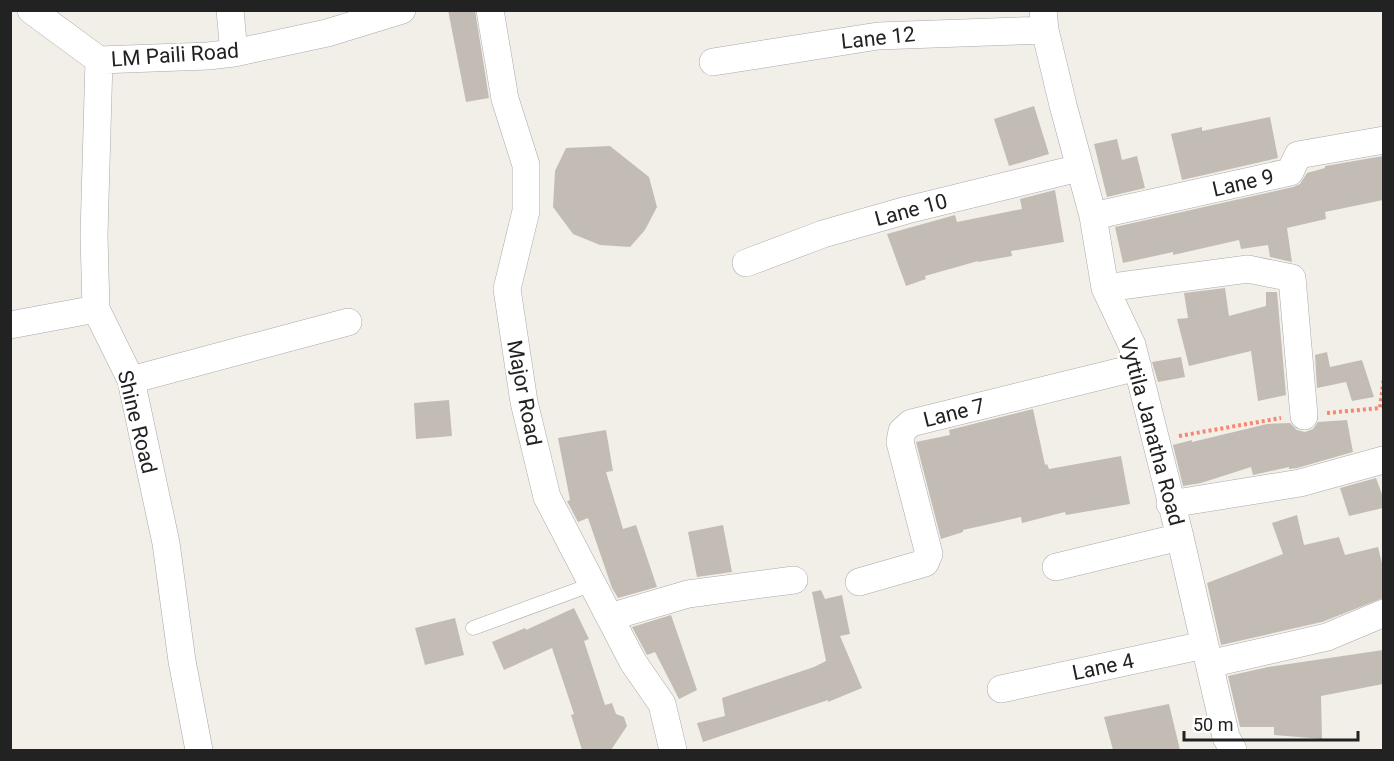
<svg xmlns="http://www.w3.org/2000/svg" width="1394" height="761" font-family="Roboto,sans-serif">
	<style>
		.building { fill: #c3bcb5 }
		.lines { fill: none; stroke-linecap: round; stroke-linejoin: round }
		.service-casing { stroke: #a9a9a9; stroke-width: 15 }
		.minor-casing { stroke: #a9a9a9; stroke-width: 28 }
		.path { stroke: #fa8671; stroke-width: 4; stroke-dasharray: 3 3; stroke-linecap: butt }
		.service { stroke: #fff; stroke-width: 14 }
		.minor { stroke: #fff; stroke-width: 27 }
		.labels { text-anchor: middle; stroke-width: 5; stroke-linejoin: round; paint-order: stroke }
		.street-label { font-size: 21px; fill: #222; stroke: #fff }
	</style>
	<rect width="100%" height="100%" fill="#f2efe9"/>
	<!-- building -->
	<path class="building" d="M448,10H475L489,98L466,102Z
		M1034,106L1049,154L1009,166L994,119Z
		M1270,117L1278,158L1182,180L1171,134L1202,127V131Z
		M1117,139L1122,160L1137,156L1145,188L1107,197L1094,144Z
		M610,146L649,177L657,207L645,230L630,247L600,245L573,234L553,207L555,171L566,148Z
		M1383,156V200L1325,212L1326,219L1287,228L1292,262L1270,257L1268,245L1241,249L1239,240L1173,255V252L1123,263L1115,227L1293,187L1300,184L1307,173L1325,168V166Z
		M1055,190L1064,242L1011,251L1012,256L978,262V261L925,276L926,279L906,286L887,234L955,215L957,222L1022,209L1020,199Z
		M1225,288L1229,316L1266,306V292H1277L1286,395L1258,401L1251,351L1189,366L1177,319L1188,318L1184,293Z
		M1327,352L1330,367L1362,360L1374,397L1352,401L1346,382L1317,388L1315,355Z
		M1181,357L1185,377L1158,382L1152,362Z
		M449,400L452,436L416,439L414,403Z
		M1033,409L1045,465L1047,464L1049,469L1121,456L1130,504L1066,515L1065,512L1022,523L1021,517L963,530V532L941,539L916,442L950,435L949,430Z
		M1347,420L1353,452L1297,468L1289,469V467L1253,475L1251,467L1201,483L1183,486L1173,445L1192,440V442L1267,424L1290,423L1297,430L1305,432L1313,429L1318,422Z
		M606,430L613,471L606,472L623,529L636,525L657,587L618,598L612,588L588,518L578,522L568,503L567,501L570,500L558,438Z
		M1376,478L1383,497V508L1349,516L1340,488Z
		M1297,515L1304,545L1339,537L1345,555L1378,547L1383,567V598L1322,622L1221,645L1207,583L1283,554L1272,523Z
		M723,525L732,572L697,577L688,532Z
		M821,590L825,599L842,595L850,634L840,636L862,688L828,702V700L703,742L697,723L725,716L722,698L814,667L826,661L812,592Z
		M574,608L589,639L584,641L605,705L612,703L616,714L624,717L627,726L611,750H582L571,715L574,714L552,648L504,670L492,642L525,628L526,630Z
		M671,615L697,690L679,699L655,652L647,655L632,627Z
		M455,618L464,655L425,665L415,628Z
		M1383,650V684L1321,696L1322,739L1274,735V727H1240L1228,676L1268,667Z
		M1169,704L1180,750H1113L1104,717Z"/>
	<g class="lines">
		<defs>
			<path id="service" d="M473,628L593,584"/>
			<path id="minor" d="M31,10L99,60L208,56L234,53L327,33L402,10
				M230,10L234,53
				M490,10L505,99L526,165V211L507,289L524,402L547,497L633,662L662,704L673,750
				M1043,10L1045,30L1063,105L1093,216L1105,288L1132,345L1180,537L1226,737L1233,750
				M99,60L94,235L96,309L131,380L166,543L182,661L199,750
				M713,62L878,36L1045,30
				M1093,216L1290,172L1298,155L1384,140
				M746,263L823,234L907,210L1079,168
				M1105,288L1248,269L1292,278L1304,416
				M10,325L96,309
				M131,380L348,322
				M1170,504L1300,483L1383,460
				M1056,567L1180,537
				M859,582L925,563L929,554L900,442L902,431L911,423L1138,367
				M610,617L688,594L794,580
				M1209,664L1327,637L1384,613
				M1001,689L1204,645"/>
		</defs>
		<!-- service casing -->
		<use href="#service" class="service-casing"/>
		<!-- minor casing -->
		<use href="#minor" class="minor-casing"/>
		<!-- path -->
		<path class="path" d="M1327,413L1380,408L1384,376
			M1179,436L1281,418"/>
		<!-- service -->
		<use href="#service" class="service"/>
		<!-- minor -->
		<use href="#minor" class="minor"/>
	</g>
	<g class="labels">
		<!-- street labels -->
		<g class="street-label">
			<text transform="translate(878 38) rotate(-6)" y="7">Lane 12</text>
			<text transform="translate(175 55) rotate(-4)" y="7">LM Paili Road</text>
			<text transform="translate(1243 183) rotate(-13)" y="7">Lane 9</text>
			<text transform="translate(911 210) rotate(-15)" y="7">Lane 10</text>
			<text transform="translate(524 393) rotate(79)" y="7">Major Road</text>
			<text transform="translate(954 413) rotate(-14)" y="7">Lane 7</text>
			<text transform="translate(137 422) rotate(76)" y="7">Shine Road</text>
			<text transform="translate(1152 432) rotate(75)" y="7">Vyttila Janatha Road</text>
			<text transform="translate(1103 667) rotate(-12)" y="7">Lane 4</text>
		</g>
	</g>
	<!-- border -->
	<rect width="1394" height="761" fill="none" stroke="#222222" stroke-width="24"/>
	<!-- scale -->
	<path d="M1184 731v9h174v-9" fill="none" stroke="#222222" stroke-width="3"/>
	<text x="1193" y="731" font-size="18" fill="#222222" stroke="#ffffff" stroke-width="4.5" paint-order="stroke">50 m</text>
</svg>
